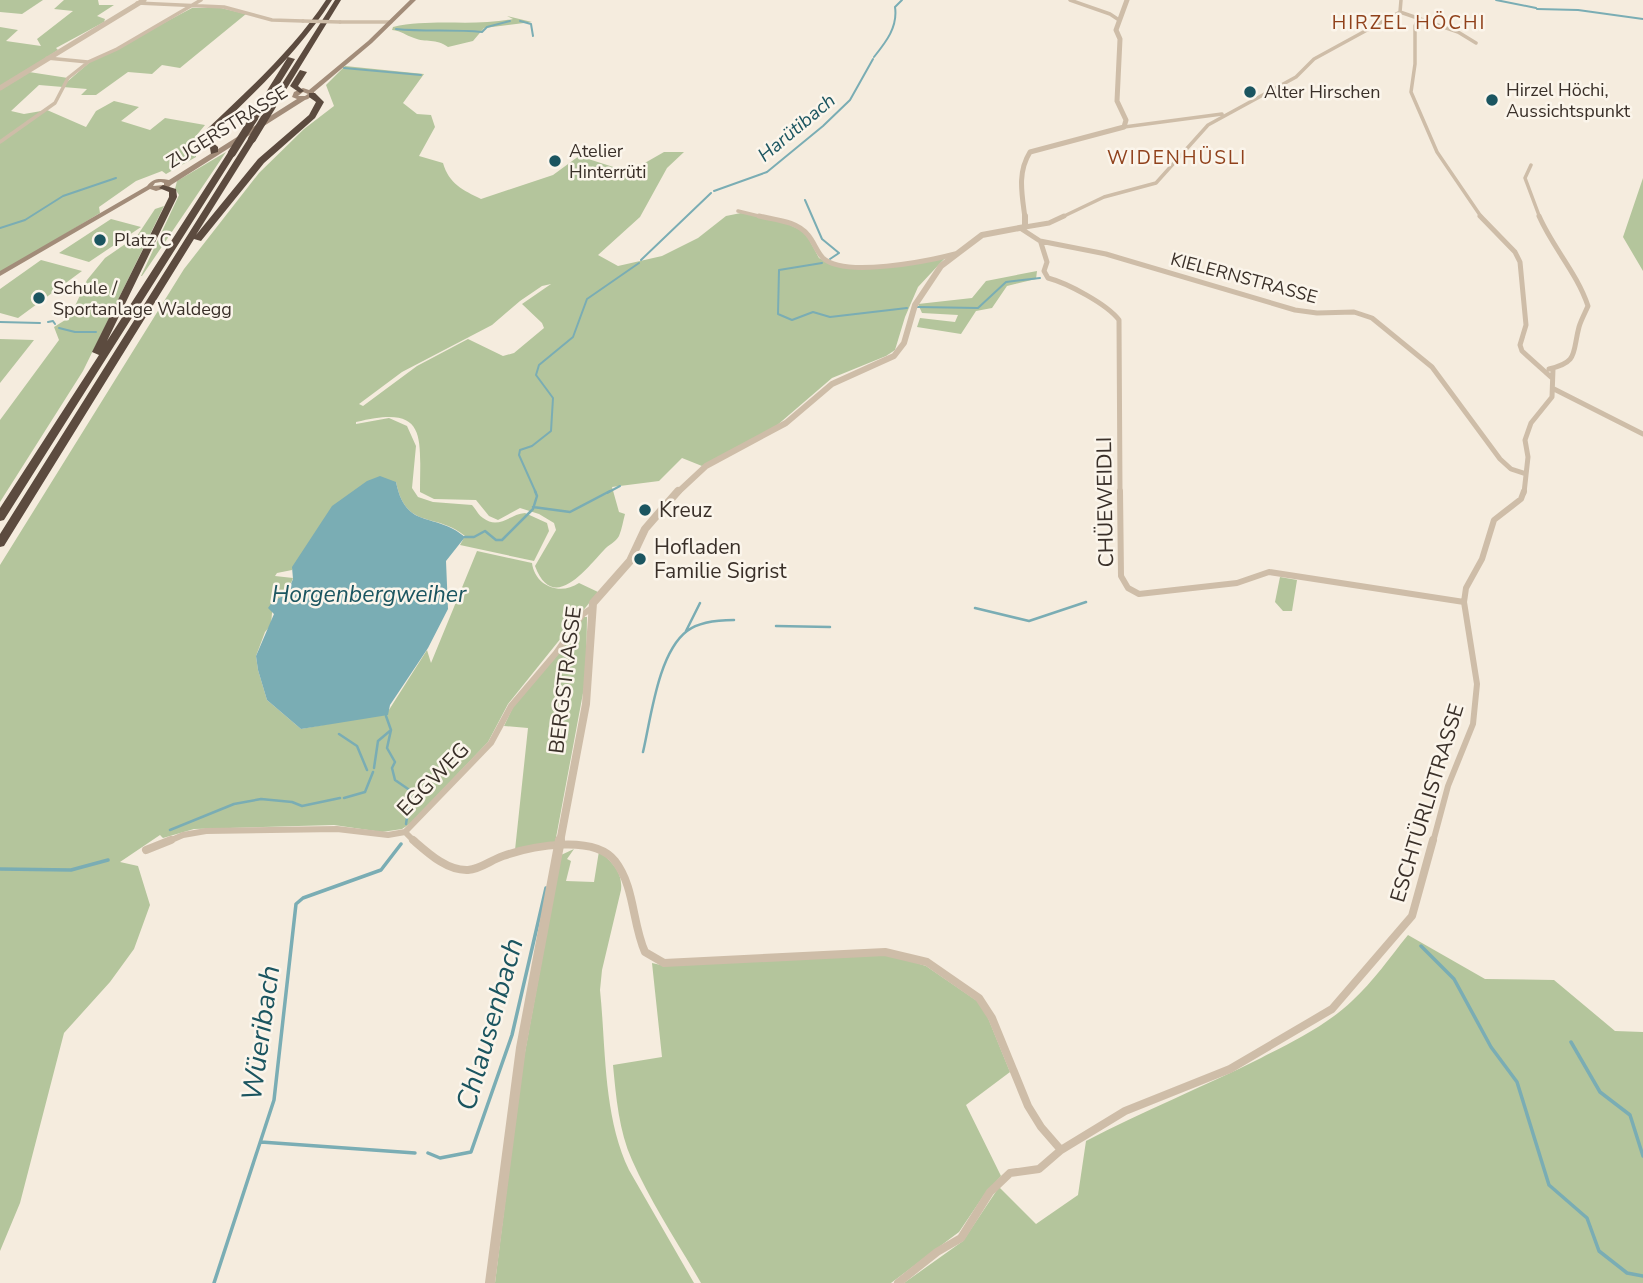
<svg xmlns="http://www.w3.org/2000/svg" width="1643" height="1283" font-family="'Nunito Sans',sans-serif">
	<style>
		.green { fill: #b4c59c; fill-rule: evenodd }
		.water { fill: #7aadb4 }
		.lines { fill: none; stroke-linecap: round; stroke-linejoin: round }
		.stream-far2 { stroke: #7aadb4; stroke-width: 2 }
		.stream-far1 { stroke: #7aadb4; stroke-width: 2.5 }
		.stream { stroke: #7aadb4; stroke-width: 3.5 }
		.minor-far3 { stroke: #cebda8; stroke-width: 3.5 }
		.minor-far2 { stroke: #cebda8; stroke-width: 5 }
		.minor-far1 { stroke: #cebda8; stroke-width: 6 }
		.minor { stroke: #cebda8; stroke-width: 8 }
		.tertiary-far3 { stroke: #cebda8; stroke-width: 5 }
		.tertiary-far2 { stroke: #cebda8; stroke-width: 6 }
		.tertiary-far1 { stroke: #cebda8; stroke-width: 8 }
		.tertiary { stroke: #cebda8; stroke-width: 10 }
		.secondary { fill: #a28c79; fill-rule: evenodd }
		.motorway { fill: #5c4b3f; fill-rule: evenodd }
		.minor-bridge { stroke: #cebda8; stroke-width: 3.5 }
		.motorway-bridge { stroke: #5c4b3f; stroke-width: 8 }
		.poi-dot { fill: #1b5560; stroke: #fbf5eb; stroke-width: 2.5 }
		.labels { text-anchor: middle; stroke-width: 5; stroke-linejoin: round; paint-order: stroke }
		.far-poi-label { font-size: 18px; fill: #3a3029; stroke: #fbf5eb; text-anchor: start }
		.far-street-label { font-size: 18px; fill: #3a3029; stroke: #fbf5eb }
		.far-neighbourhood-label { font-size: 19px; letter-spacing: 2px; fill: #90411b; stroke: #fbf5eb }
		.far-water-label { font-size: 19px; font-style: italic; fill: #1b5560; stroke: #fbf5eb }
		.street-label { font-size: 21px; fill: #3a3029; stroke: #fbf5eb }
		.poi-label { font-size: 21px; fill: #3a3029; stroke: #fbf5eb; text-anchor: start }
		.water-label { font-size: 23px; font-style: italic; fill: #1b5560; stroke: #fbf5eb }
		.near-water-label { font-size: 28px; font-style: italic; fill: #1b5560; stroke: #fbf5eb }
	</style>
	<rect width="100%" height="100%" fill="#f5ecde"/>
	<!-- green -->
	<path class="green" d="M0,0H43L22,14L0,12Z
		M64,0H98L99,5H114L97,16L105,19L104,22L56,48L58,50L0,87V27L18,30L6,41L41,46L37,39L73,11L54,9Z
		M192,8H221L246,14L180,68L162,65L152,74L128,72L96,95H81L87,89L39,85L11,111L24,114L47,110L86,127L96,111L114,101L139,107L121,121L150,130L165,118L205,125L196,136V157L166,174L162,171L136,181L99,207L100,213L0,273V90L29,72L68,78V81L90,62Z
		M507,16L532,22L484,28L473,41L448,47C436,38 426,43 414,38C405,35 402,31 392,30L393,27C433,18 473,27 513,19Z
		M345,66L424,74L403,103L417,114L431,115L435,127L419,156L443,163C449,184 463,190 481,199L553,175L579,156L629,172L664,152H684L667,168L640,217L598,255L618,266L662,256L698,238L726,216L741,213L779,220L805,232L819,258C846,275 917,267 946,257L918,287L905,317L895,350L886,356L832,378L775,427L702,466L682,458L659,481L612,487L619,512L625,514C623,521 622,529 619,536C616,542 608,545 604,550C586,569 553,614 535,566L556,530L554,523L539,514L520,508L498,520L489,516L476,500L434,499L420,492C420,435 428,404 356,422V424L389,418L407,426L416,446L412,488L418,497L433,502L472,505C476,509 478,515 483,518C499,530 510,514 525,513L547,523L549,531L534,561L460,545L465,536C434,511 406,531 396,482L315,534L292,570L277,573L275,576L293,578L287,594L273,601L271,625L265,632L256,656L258,670L267,700L301,729L387,713L427,650L431,663L477,551L532,563C535,586 560,596 579,583L598,592L508,704L488,742L411,823L402,829L382,832L334,825L194,829L163,838L160,835L120,862L138,866L150,905L134,949L110,982L64,1033L20,1203L0,1251V565L184,269L259,173L304,129L334,106L326,85ZM551,284L522,304L542,323L544,328L514,353L503,356L468,339L417,366L363,406L359,404L402,372L492,325L520,301L542,286Z
		M226,152L142,276H141L179,195L175,189L177,181Z
		M1643,178V271L1623,237Z
		M164,206L83,371L0,502V420L59,340L54,327L70,317L87,280L105,258L137,236L155,209Z
		M111,219L141,227L89,262L59,253Z
		M41,260L82,271L18,318L0,313V289Z
		M1037,271L1036,279L1007,286L992,308L976,311L961,334L917,327L920,318L955,322L958,315L922,313L918,304L972,298L986,281Z
		M0,339L34,340L0,383Z
		M1280,577L1297,580L1292,611H1283L1275,602Z
		M584,617H587L586,677L555,843L515,850L528,728L504,726L514,705Z
		M574,849L567,859L571,861L566,881L594,882L599,851C612,862 623,872 621,890L602,970L600,990C606,1048 603,1116 629,1170L694,1283H495L521,1074L561,855Z
		M1408,935L1485,979L1554,980L1615,1031L1643,1032V1283H904L963,1241L999,1187L1036,1224L1078,1195L1086,1141C1143,1111 1203,1087 1261,1058C1292,1042 1327,1025 1352,1001C1373,982 1390,957 1408,935Z
		M867,955L895,956L926,966L980,1003L986,1013L1010,1072L966,1105L1001,1176L984,1195L959,1232L891,1283H701C678,1243 651,1203 632,1160C619,1131 616,1097 613,1065L662,1057L652,963L665,966Z"/>
	<!-- water -->
	<path class="water" d="M380,476L396,482C406,531 434,511 465,537L446,561L448,609L428,648L390,705L388,715L301,729L267,700L258,670L256,656L274,614L268,608L273,601L287,594L293,579L292,567L332,506L367,481Z"/>
	<g class="lines">
		<!-- stream-far2 -->
		<path class="stream-far2" d="M1496,0L1536,8
			M1537,9L1578,10L1643,19
			M520,21L531,24L533,36
			M396,29C425,32 453,29 482,32L487,27L510,21
			M874,57C886,42 898,27 895,7L902,0
			M344,68L421,75
			M714,191L767,172L823,126L850,100L873,59
			M805,200L822,239L839,253L830,259
			M0,228L25,220L63,196L116,178
			M641,260L711,193
			M822,263L779,270L778,314L792,320L813,312L830,317L907,308
			M917,307L978,308L1006,282L1040,278
			M0,322L40,323
			M48,322L53,321L55,324
			M59,328L75,332H96
			M536,493L519,455L520,450L532,446L551,431L553,398L536,375L539,365L573,337L587,299L639,263
			M607,493L620,486"/>
		<!-- stream-far1 -->
		<path class="stream-far1" d="M533,507L570,512L610,491
			M465,537H474L485,531L496,540H502L533,509L537,496L535,491
			M975,608L1029,621L1086,602
			M776,626L830,627
			M686,631L700,603
			M391,730L387,748L395,762L392,768L395,780L411,791L406,824
			M339,734L357,746L367,770
			M643,752C651,718 658,653 687,631C700,621 719,620 734,620
			M374,768L378,741L391,730L386,716
			M344,798L365,792L373,772
			M170,830L234,804L261,799L292,802L302,806L340,798"/>
		<!-- stream -->
		<path class="stream" d="M0,869L71,870L108,860
			M1421,946L1454,979L1491,1047L1517,1082L1549,1185L1587,1218L1599,1251L1627,1273L1643,1276
			M1571,1042L1600,1092L1630,1115L1643,1156
			M261,1142L415,1153
			M428,1153L440,1158L471,1152L512,1035L546,888
			M214,1283L274,1100L296,904L303,898L381,870L401,844"/>
		<!-- minor-far3 -->
		<path class="minor-far3" d="M1070,0L1110,14L1119,20
			M137,3L224,7L272,20L303,21
			M1400,12L1458,32L1476,43
			M1400,12L1401,0
			M1418,19L1415,26V64L1411,92L1437,152L1482,218
			M340,22H391
			M47,58L88,62L117,49L201,0
			M1124,127L1222,114
			M0,142L55,103L68,78L87,63
			M1531,165L1525,178L1540,218
			M738,211L767,218
			M1060,218L1104,197L1156,183L1208,125L1296,77L1314,59L1400,12"/>
		<!-- minor-far2 -->
		<path class="minor-far2" d="M759,216C776,220 797,221 808,235C814,242 817,252 823,258C844,278 928,261 955,254
			M1480,216L1515,252L1520,262L1526,325L1520,345L1522,351L1552,378
			M1539,216C1553,248 1577,273 1588,306C1585,313 1581,320 1579,327C1572,353 1579,362 1549,369
			M1025,227L1049,223L1064,216
			M1020,228L1040,241L1106,254L1295,310L1317,313L1354,312L1372,318L1432,367L1500,459L1511,469L1526,474
			M1041,243L1047,262L1044,271L1048,278C1067,283 1107,304 1119,320L1120,493
			M1554,389L1643,434
			M1524,493L1528,457L1525,440L1531,423L1552,397L1553,369"/>
		<!-- minor-far1 -->
		<path class="minor-far1" d="M1120,491L1121,576L1128,588L1139,594L1237,583L1269,572L1464,602
			M405,832L415,842
			M167,842L183,835L206,831L337,829L388,835L405,832L491,743L511,706L556,653L583,614L592,608
			M1433,842L1448,786L1473,724L1477,684L1464,602L1466,588L1482,559L1494,520L1521,499L1524,491"/>
		<!-- minor -->
		<path class="minor" d="M413,840C428,853 447,871 468,870C481,869 491,860 503,856C532,846 594,834 615,861C635,887 632,923 645,952L664,963L885,952L927,962L979,998L992,1018L1028,1106L1041,1127L1061,1150
			M146,850L171,840
			M898,1283L937,1252L961,1238L990,1192L1010,1173L1039,1169L1061,1150L1125,1111L1230,1069L1332,1009L1412,916L1433,840"/>
		<!-- tertiary-far3 -->
		<path class="tertiary-far3" d="M0,88L144,0
			M1025,218C1022,194 1017,173 1030,152L1124,127L1126,120L1117,101L1120,39L1116,30L1127,0"/>
		<!-- tertiary-far2 -->
		<path class="tertiary-far2" d="M677,493L706,466L786,423L832,384L894,356L904,343L915,305L941,266L982,235L1025,227V216"/>
		<!-- tertiary-far1 -->
		<path class="tertiary-far1" d="M560,842L586,704L593,603L630,561L645,529L678,491"/>
		<!-- tertiary -->
		<path class="tertiary" d="M490,1283L521,1048L560,840"/>
		<!-- secondary -->
		<path class="secondary" d="M410,0H416L372,43L314,92V94L308,99L305,100L171,185L169,187L156,191L150,189L0,276V271L147,186C153,178 160,178 169,180L297,99L292,97L294,92L303,88L309,90L368,41ZM303,92L308,94L305,96H298ZM161,182L164,183V185L153,186L155,183Z"/>
		<!-- motorway -->
		<path class="motorway" d="M326,0H332C300,50 255,92 212,134L210,140L218,147V152L211,154L210,148L202,141L205,131C248,90 293,50 326,0Z
			M335,0H341L276,106L269,108L268,106Z
			M288,57L295,59L257,120H251L250,118Z
			M300,70L307,72L298,86L304,91L300,93L290,86Z
			M309,93H315L324,102L315,118L264,163L201,241L194,239L4,546L0,547V534L248,139L252,137L256,139L196,235L258,159L309,115L316,102L309,97Z
			M229,151L236,153L4,520L0,521V508L99,355L92,352L169,197V192L159,188L163,185L176,189L177,197L107,341Z"/>
		<!-- minor-bridge -->
		<path class="minor-bridge" d="M303,21L340,22"/>
		<!-- motorway-bridge -->
		<path class="motorway-bridge" d="M252,139L272,106
			M232,153L254,118"/>
	</g>
	<!-- markers -->
	<g class="poi-dot">
		<circle cx="1250" cy="92" r="7"/>
		<circle cx="1492" cy="100" r="7"/>
		<circle cx="555" cy="161" r="7"/>
		<circle cx="100" cy="240" r="7"/>
		<circle cx="39" cy="298" r="7"/>
		<circle cx="645" cy="510" r="7"/>
		<circle cx="640" cy="559" r="7"/>
	</g>
	<g class="labels">
		<!-- far-poi labels -->
		<g class="far-poi-label">
			<text x="1506" y="96">Hirzel Höchi,<tspan x="1506" dy="21">Aussichtspunkt</tspan></text>
			<text x="1264" y="98">Alter Hirschen</text>
			<text x="569" y="157">Atelier<tspan x="569" dy="21">Hinterrüti</tspan></text>
			<text x="114" y="246">Platz C</text>
			<text x="53" y="294">Schule /<tspan x="53" dy="21">Sportanlage Waldegg</tspan></text>
		</g>
		<!-- far-street labels -->
		<g class="far-street-label">
			<text transform="translate(227 127) rotate(-32)" y="6">ZUGERSTRASSE</text>
			<text transform="translate(1244 278) rotate(15)" y="6">KIELERNSTRASSE</text>
		</g>
		<!-- far-neighbourhood labels -->
		<g class="far-neighbourhood-label">
			<text x="1409" y="29">HIRZEL HÖCHI</text>
			<text x="1177" y="164">WIDENHÜSLI</text>
		</g>
		<!-- far-water labels -->
		<g class="far-water-label">
			<text transform="translate(796 127) rotate(-40)" y="7">Harütibach</text>
		</g>
		<!-- street labels -->
		<g class="street-label">
			<text transform="translate(1105 502) rotate(-91)" y="7">CHÜEWEIDLI</text>
			<text transform="translate(565 680) rotate(-83)" y="7">BERGSTRASSE</text>
			<text transform="translate(433 779) rotate(-46)" y="7">EGGWEG</text>
			<text transform="translate(1427 803) rotate(-73)" y="7">ESCHTÜRLISTRASSE</text>
		</g>
		<!-- poi labels -->
		<g class="poi-label">
			<text x="659" y="517">Kreuz</text>
			<text x="654" y="554">Hofladen<tspan x="654" dy="24">Familie Sigrist</tspan></text>
		</g>
		<!-- water labels -->
		<g class="water-label">
			<text x="369" y="602">Horgenbergweiher</text>
		</g>
		<!-- near-water labels -->
		<g class="near-water-label">
			<text transform="translate(489 1024) rotate(-74)" y="10">Chlausenbach</text>
			<text transform="translate(260 1033) rotate(-82)" y="10">Wüeribach</text>
		</g>
	</g>
</svg>
